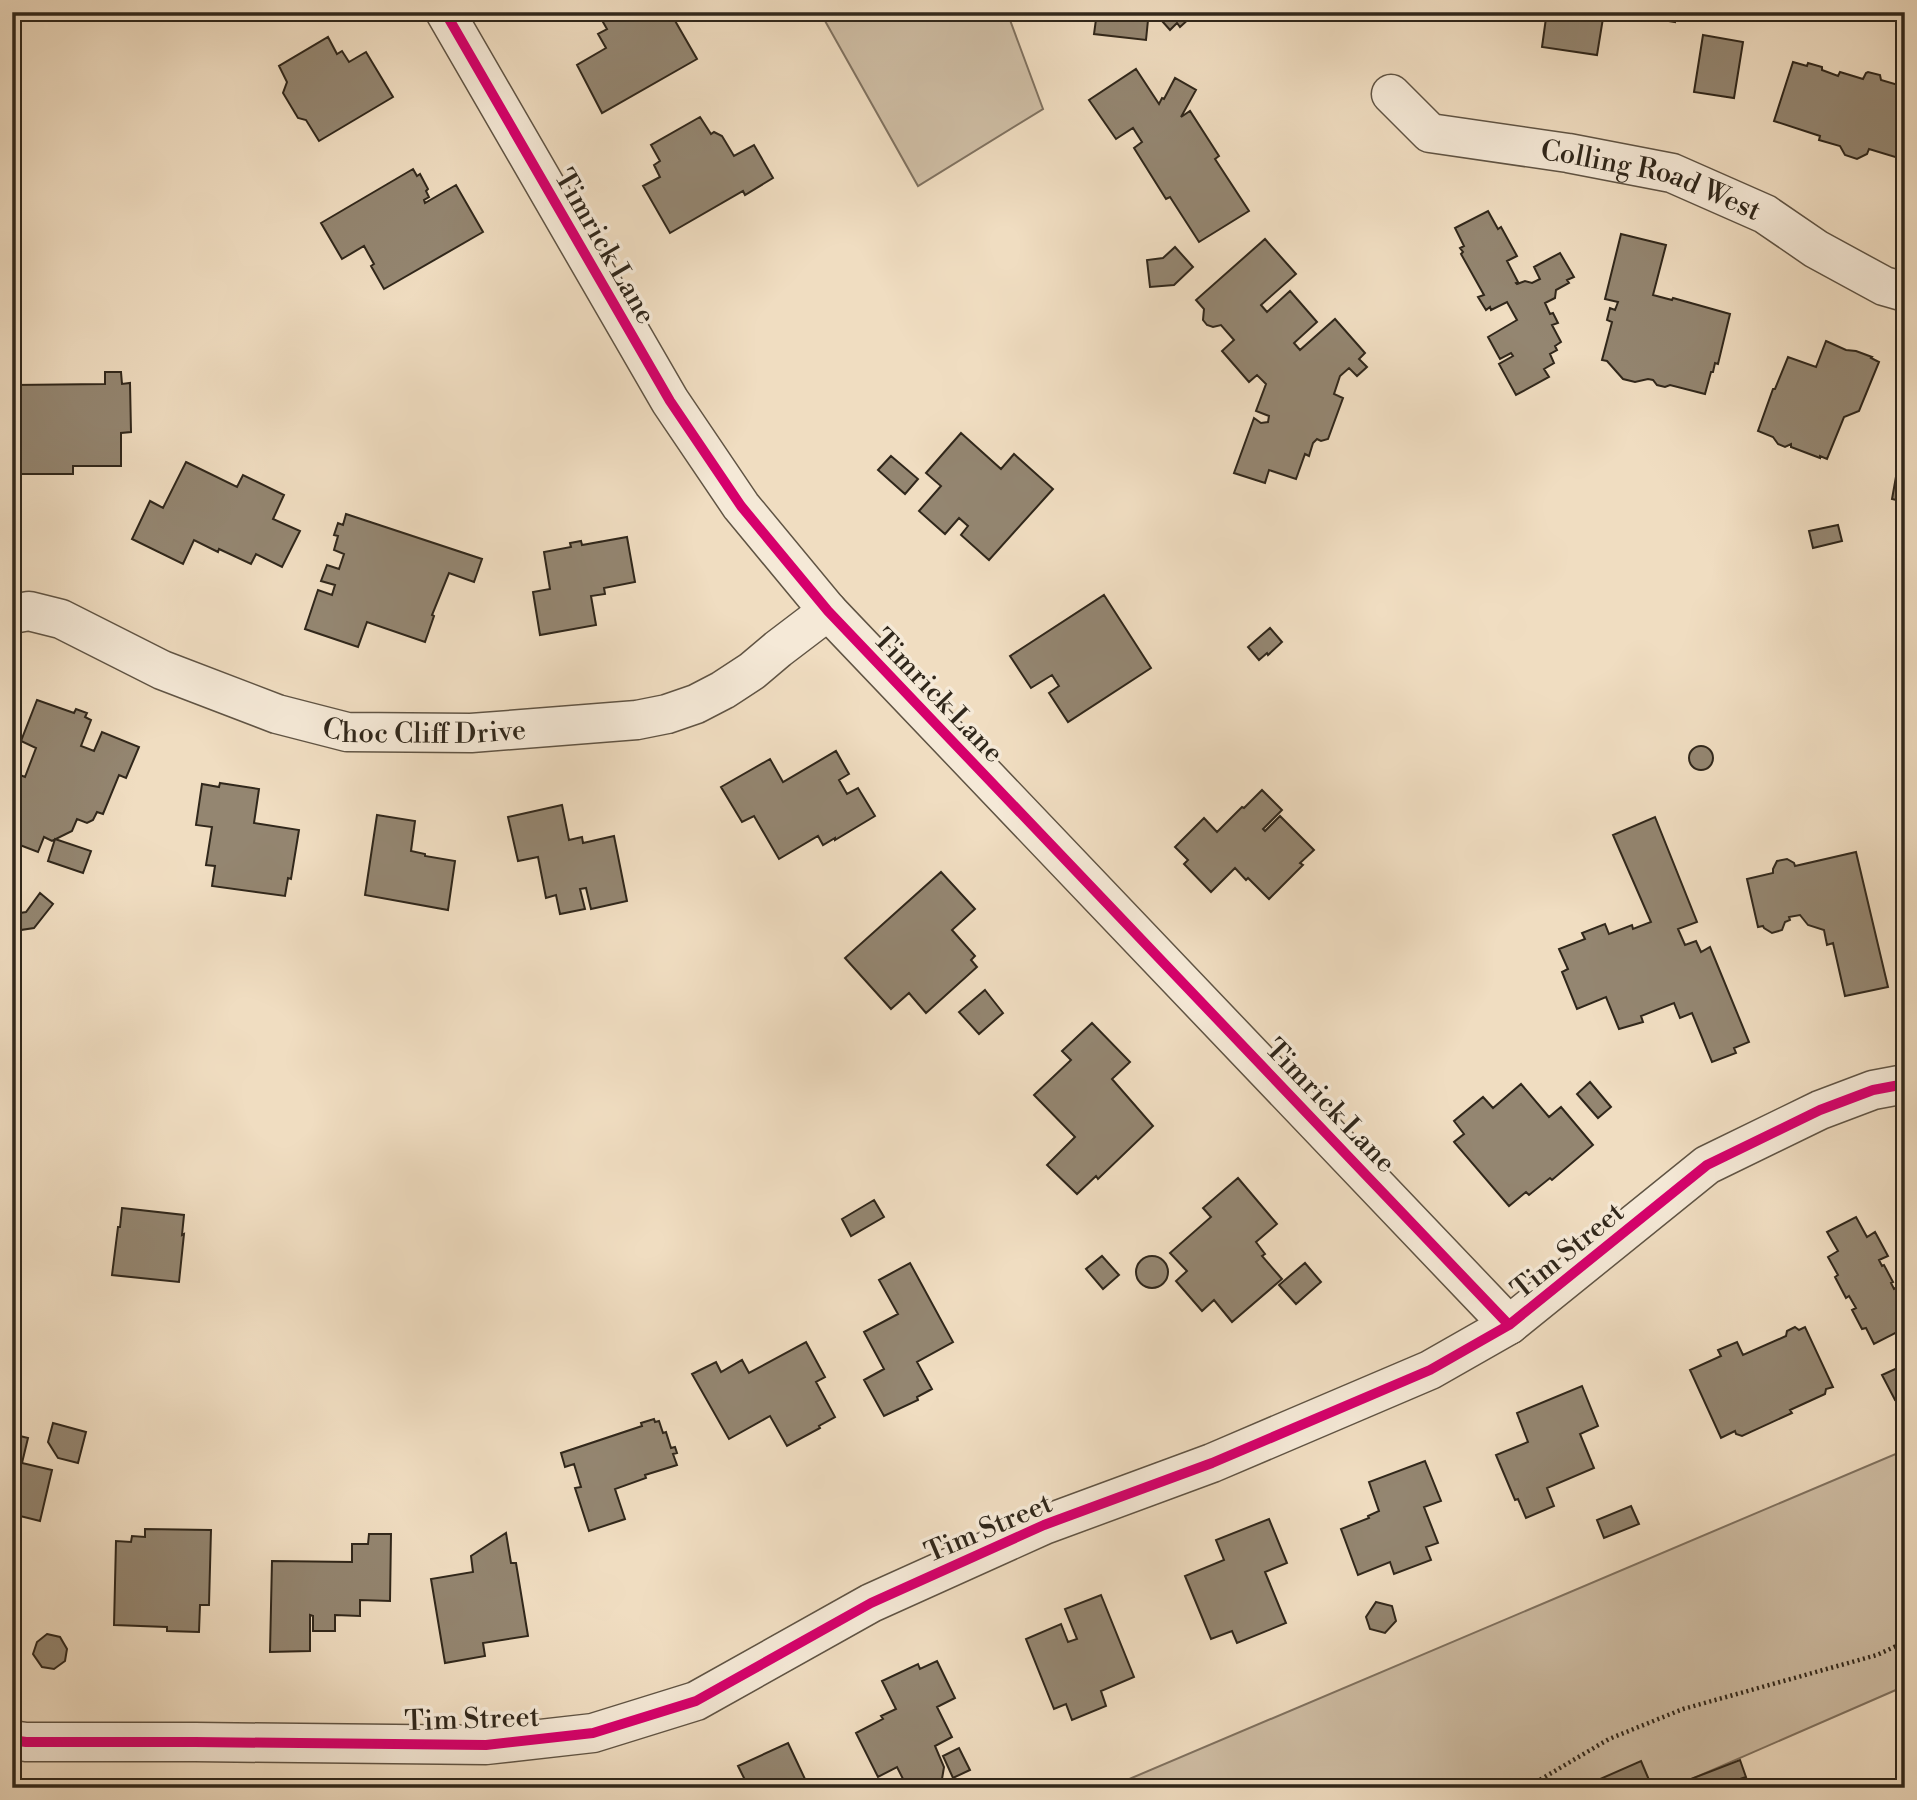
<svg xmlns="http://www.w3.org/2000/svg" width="1917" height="1800" font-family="'Libre Bodoni',serif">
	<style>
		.green { fill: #cfbea5; stroke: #807260; stroke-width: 2 }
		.building { fill: #948671; stroke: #30271b; stroke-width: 2 }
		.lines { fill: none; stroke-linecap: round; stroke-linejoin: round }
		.minor-casing { stroke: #605444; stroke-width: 41 }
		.path { stroke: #30271b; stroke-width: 4.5; stroke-dasharray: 2 3.5; stroke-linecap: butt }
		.minor { stroke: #f5e9d7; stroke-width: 38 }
		.cycleway-casing { stroke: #f5e9d7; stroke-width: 15 }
		.cycleway { stroke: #d6006c; stroke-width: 10 }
		.labels { text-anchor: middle; stroke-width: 7; stroke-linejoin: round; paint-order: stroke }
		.street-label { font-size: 28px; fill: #30271b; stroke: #f5e9d7 }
	</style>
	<rect width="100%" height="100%" fill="#f0ddc1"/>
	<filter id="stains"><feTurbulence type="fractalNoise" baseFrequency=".00286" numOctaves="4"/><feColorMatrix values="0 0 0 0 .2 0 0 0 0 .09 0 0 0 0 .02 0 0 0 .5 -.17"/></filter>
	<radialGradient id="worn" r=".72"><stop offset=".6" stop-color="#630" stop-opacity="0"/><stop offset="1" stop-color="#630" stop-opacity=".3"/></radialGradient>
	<!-- green -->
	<path class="green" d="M820,12H1007L1043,109L918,186Z
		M1905,1450V1686L1671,1788H1108Z"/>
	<!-- building -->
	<path class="building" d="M604,12H670L697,59L602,113L577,65L606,48L598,34L607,29L599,15Z
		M1097,12H1133L1132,18L1148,20L1146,40L1094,34Z
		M1154,12H1203L1194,19L1192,16L1180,27L1177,23L1170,30Z
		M1530,12H1604L1597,55L1542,47L1546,18L1533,16Z
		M1639,12H1676L1675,22L1638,16Z
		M1703,35L1743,42L1734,98L1694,92Z
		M328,37L337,54L342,51L349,62L366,52L393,97L319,141L306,120L298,118L283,93L287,82L279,66Z
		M1793,62L1807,66L1808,63L1822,67V70L1838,76L1840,72L1863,79L1866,73L1868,72L1880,75L1881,80L1905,87V160L1869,149L1867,154L1857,159L1845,155L1840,146L1819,140L1820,136L1774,121Z
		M1136,69L1159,104L1162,98L1164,99L1175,78L1196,90L1181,117L1190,111L1219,156L1215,159L1249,211L1199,242L1170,197L1166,199L1134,148L1142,142L1133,128L1116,139L1089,100Z
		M700,117L711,134L714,132L722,136L734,156L754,145L773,178L745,195L743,191L670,233L643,186L660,177L654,165L660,161L651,145Z
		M413,169L417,176L420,174L428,189L426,191L429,197L424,200L425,203L456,185L483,232L384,289L371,266L374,264L364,246L342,259L321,223Z
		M1488,211L1498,229L1501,227L1517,256L1507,261L1518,282L1516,283L1517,284L1525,281L1532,283L1540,279L1534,267L1560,253L1574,277L1567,280L1569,283L1556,290L1555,298L1545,303L1550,314L1553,313L1558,323L1552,325L1561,342L1555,346L1557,350L1550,354L1554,363L1544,369L1549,377L1516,395L1499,364L1513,356L1511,353L1500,359L1488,337L1517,320L1507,302L1491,310L1490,307L1486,310L1478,297L1484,295L1461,254L1463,252L1460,248L1464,246L1455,228Z
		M1621,234L1666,245L1653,295L1672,300L1673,298L1730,314L1718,364L1715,363L1713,372H1711L1705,394L1670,385L1665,387L1657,385L1653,380L1648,379L1635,382L1623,379L1607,361L1602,360L1612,322L1607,320L1610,308L1615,310L1618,302L1605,299Z
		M1265,239L1296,274L1261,305L1267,312L1290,291L1317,322L1294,343L1300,350L1335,319L1365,353L1359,359L1367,367L1357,376L1349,368L1340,376L1334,394L1343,398L1328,439L1321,441L1317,439L1313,443L1309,456L1305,454L1296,479L1269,470L1265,483L1234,473L1254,418L1261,423L1268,422L1269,416L1256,411L1266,384L1257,375L1249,382L1222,351L1234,340L1221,325L1213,327L1207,325L1203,320L1204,309L1196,300Z
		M1175,247L1193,267L1174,285L1150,287L1147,260L1163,258Z
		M1826,341L1846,350L1856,351L1872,357L1871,358L1879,362L1859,411L1844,417L1827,459L1820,456V458L1791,447V444L1785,447L1778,444L1773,437L1758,431L1773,389H1775L1788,357L1816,367Z
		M105,372H121L122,384L130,383L131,432L121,433V466H73V474H20L19,433H15L14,385L105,384Z
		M961,433L1001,469L1014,454L1053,489L989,560L961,535L968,526L959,518L945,534L919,511L941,486L926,473Z
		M891,456L918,479L905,494L878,470Z
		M186,462L237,487L243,475L284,495L273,519L300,531L282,567L256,554L251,564L219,549L218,552L194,540L183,564L132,539L150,501L163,508Z
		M1897,471L1905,472V502L1892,499Z
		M346,514L482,559L474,582L449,573L432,615L434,616L425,642L367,622L358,647L305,629L318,590L332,595L335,585L321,581L327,565L339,569L344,554L334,550L338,536L334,535L338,523L343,525Z
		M1838,525L1842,541L1813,548L1809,531Z
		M627,537L635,582L604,588L605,594L591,596L596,625L540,635L533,592L550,589L544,552L571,547L570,543L581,541L582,545Z
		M1104,595L1151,668L1068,722L1049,693L1059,686L1052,675L1031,688L1010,656Z
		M1270,628L1282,642L1268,655L1267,653L1259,660L1248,647Z
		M37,700L74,713L76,709L87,713L85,717L91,720L81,746L94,751L102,732L139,747L126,778L119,775L103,814L97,812L93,820L87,823L77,819L72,831L52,841L44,837L38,852L12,842V779L15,773L25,777L36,748L21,741Z
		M1689 758a12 12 0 1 1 24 0a12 12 0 1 1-24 0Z
		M836,751L849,774L839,780L847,794L858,788L875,816L835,840V838L823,845L818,836L779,859L754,816L742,822L721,787L770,759L783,782Z
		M220,783L259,789L254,823L299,830L291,879L288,878L285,896L212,886L215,866L206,865L212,827L196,825L202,784L219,787Z
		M1262,790L1282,810L1263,829L1265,831L1280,816L1314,850L1300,863L1303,865L1269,899L1248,878L1246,880L1235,868L1211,892L1184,864L1188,860L1175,847L1204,818L1217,832L1242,807L1244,808Z
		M562,805L569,840L582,837L583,843L614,836L627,901L591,909L586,888L580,889L585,909L560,914L556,895L546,898L538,857L518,861L508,817Z
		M377,815L415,821L411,851L425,854V856L455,861L448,910L365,895Z
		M1655,817L1697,922L1678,929L1685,945L1696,941L1701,952L1710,947L1749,1042L1734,1048L1736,1053L1712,1062L1692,1013L1680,1018L1674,1003L1641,1016L1643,1022L1619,1029L1606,997L1577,1009L1562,972L1568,969L1559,949L1585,939L1582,933L1605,924L1609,934L1632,925L1633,929L1651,922L1613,835Z
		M55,839L91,851L83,873L48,861Z
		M1856,852L1888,987L1845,996L1833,943L1827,945L1824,930L1808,925L1800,915L1789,917L1790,920L1785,922L1782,930L1772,933L1764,928L1763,926L1758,927L1747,879L1773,873V869L1777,861L1787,859L1794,863L1795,866Z
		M941,872L975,909L952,930L975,956L971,960L977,967L926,1013L909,993L891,1009L845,958Z
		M40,893L53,904L34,928L14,931L13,914L26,912Z
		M985,990L1003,1013L979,1034L959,1012Z
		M1092,1023L1130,1062L1112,1079L1153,1126L1098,1179L1096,1176L1077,1194L1047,1165L1075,1137L1034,1095L1071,1060L1062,1051Z
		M1590,1082L1611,1107L1598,1118L1577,1094Z
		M1521,1084L1549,1117L1561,1107L1593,1145L1552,1180L1550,1178L1529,1195L1526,1192L1509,1206L1454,1142L1464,1134L1454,1121L1483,1097L1493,1108Z
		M1238,1178L1277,1224L1256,1242L1265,1254L1262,1256L1282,1279L1232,1322L1214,1300L1202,1311L1176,1281L1187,1271L1170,1253L1211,1217L1203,1208Z
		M874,1200L884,1217L851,1236L842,1219Z
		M122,1208L184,1215L182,1235L184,1234L179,1282L112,1275L118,1227H120Z
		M1856,1217L1867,1237L1875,1232L1888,1256L1879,1260L1882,1266L1884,1265L1893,1282L1891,1283L1894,1289L1902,1285L1899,1279L1905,1276V1343L1903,1344L1897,1332L1874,1344L1866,1328L1862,1329L1852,1310L1856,1308L1849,1296L1846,1298L1835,1277L1838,1275L1828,1257L1838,1251L1827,1232Z
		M1136 1272a16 16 0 1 1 32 0a16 16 0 1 1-32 0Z
		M1102,1256L1119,1275L1103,1289L1086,1269Z
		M910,1263L953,1342L917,1362L932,1389L917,1397L918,1400L884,1416L864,1380L884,1369L864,1332L898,1314L879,1280Z
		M1305,1263L1321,1282L1296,1304L1279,1285Z
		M1795,1327L1799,1330L1805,1327L1833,1387L1826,1389L1825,1394L1790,1410L1792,1413L1742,1436L1736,1434L1735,1431L1721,1438L1690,1370L1721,1356L1718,1350L1737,1342L1743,1355L1786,1336L1787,1331Z
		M806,1342L825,1377L816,1382L835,1417L819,1426L820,1428L787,1446L770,1416L729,1439L692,1374L716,1362L721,1372L742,1360L749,1373Z
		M1905,1356V1395L1895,1400L1882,1375L1902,1366L1899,1359Z
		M1582,1386L1598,1426L1580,1434L1594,1468L1547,1488L1554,1506L1526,1518L1518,1499L1515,1500L1496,1455L1528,1442L1517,1413Z
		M654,1419L655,1422L659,1421L663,1433L666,1432L671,1448L675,1447L677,1453L673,1454L677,1465L645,1475L646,1478L615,1489L625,1519L589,1531L575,1488L581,1487L574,1464L565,1467L561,1453L642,1426L641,1423Z
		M53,1423L86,1432L78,1463L58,1458L48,1442Z
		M12,1434L28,1438L22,1463L52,1470L40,1521L12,1514Z
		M1425,1461L1441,1501L1424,1507L1438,1543L1426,1547L1431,1560L1394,1574L1390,1562L1358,1575L1341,1529L1369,1518L1368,1516L1379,1511L1369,1482Z
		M1631,1506L1639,1524L1604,1538L1597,1520Z
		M1269,1519L1287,1563L1265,1572L1286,1623L1237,1643L1232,1631L1211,1639L1185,1576L1224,1560L1216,1540Z
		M145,1529L211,1530L209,1605H200L199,1632L167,1631V1627L114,1625L116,1541L131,1542L132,1536L145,1537Z
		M506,1533L511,1563H516L528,1636L483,1643L485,1656L445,1663L431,1579L473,1572L471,1556Z
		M369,1534H391L390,1601L360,1600V1616L335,1615V1631H313V1616L310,1615V1651L270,1652L272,1561L352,1562V1544H368Z
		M1101,1595L1134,1677L1101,1691L1106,1706L1072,1720L1066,1704L1054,1709L1026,1639L1061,1624L1068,1642L1077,1639L1065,1609Z
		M1376,1602L1392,1606L1396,1621L1385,1633L1370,1629L1366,1617Z
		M47,1634L60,1637L67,1649L65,1661L54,1669L42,1667L33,1654L37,1642Z
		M937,1661L955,1698L937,1707L952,1737L935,1746L944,1767L942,1779L936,1788H912L903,1779L897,1767L878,1777L856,1733L883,1719L881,1716L896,1709L882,1681L918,1664L920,1669Z
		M788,1743L805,1779L796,1784L798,1788H749L738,1766Z
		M959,1748L970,1770L953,1778L943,1756Z
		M1740,1760L1746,1777L1728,1783L1730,1788H1679L1678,1784Z
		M1641,1761L1652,1787L1582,1788V1787Z"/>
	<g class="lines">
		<defs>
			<g id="minor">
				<path d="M445,12L670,401L741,506L828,611L1509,1325"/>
				<path id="s1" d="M1391,94L1430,133L1568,153L1672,173L1765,214L1816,249L1884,286L1905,292"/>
				<path id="s2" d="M12,614L29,611L61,619L162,670L277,714L347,732L471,733L637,720L667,714L696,704L723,690L752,671L778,649L828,611"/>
				<path d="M12,1740L26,1742H195L486,1745L593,1733L696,1701L871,1603L1044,1525L1212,1463L1430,1370L1509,1325L1707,1165L1820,1110L1873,1090L1905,1084"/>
			</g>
		</defs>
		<!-- minor casing -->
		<use href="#minor" class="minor-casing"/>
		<!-- path -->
		<path class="path" d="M1526,1788L1609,1739L1683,1709L1877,1655L1905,1642"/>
		<!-- minor -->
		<use href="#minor" class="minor"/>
		<defs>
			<path id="cycleway" d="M445,12L670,401L741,506L828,611L1509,1325
				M12,1740L26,1742H195L486,1745L593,1733L696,1701L871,1603L1044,1525L1212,1463L1430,1370L1509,1325L1707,1165L1820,1110L1873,1090L1905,1084"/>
		</defs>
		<!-- cycleway casing -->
		<use href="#cycleway" class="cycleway-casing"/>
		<!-- cycleway -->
		<use href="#cycleway" class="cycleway"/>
	</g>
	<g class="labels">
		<!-- street labels -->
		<g class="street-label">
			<text dy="10" stroke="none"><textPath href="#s1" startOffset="282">Colling Road West</textPath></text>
			<text transform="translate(606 246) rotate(60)" y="10">Timrick Lane</text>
			<text transform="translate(939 695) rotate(46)" y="10">Timrick Lane</text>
			<text dy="10" stroke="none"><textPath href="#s2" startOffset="436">Choc Cliff Drive</textPath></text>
			<text transform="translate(1331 1105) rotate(46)" y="10">Timrick Lane</text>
			<text transform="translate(1567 1250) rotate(-39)" y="10">Tim Street</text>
			<text transform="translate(988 1527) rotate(-23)" y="10">Tim Street</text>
			<text transform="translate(472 1718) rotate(-2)" y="10">Tim Street</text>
		</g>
	</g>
	<!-- margin -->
	<rect width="1917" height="1800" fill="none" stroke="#f0ddc1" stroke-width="42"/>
	<rect x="14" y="14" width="1889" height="1772" fill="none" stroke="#30271b" stroke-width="3.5"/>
	<rect x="21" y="21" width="1875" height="1758" fill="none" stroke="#30271b" stroke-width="2"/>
	<rect width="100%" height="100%" filter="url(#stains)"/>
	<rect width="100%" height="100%" fill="url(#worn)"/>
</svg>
